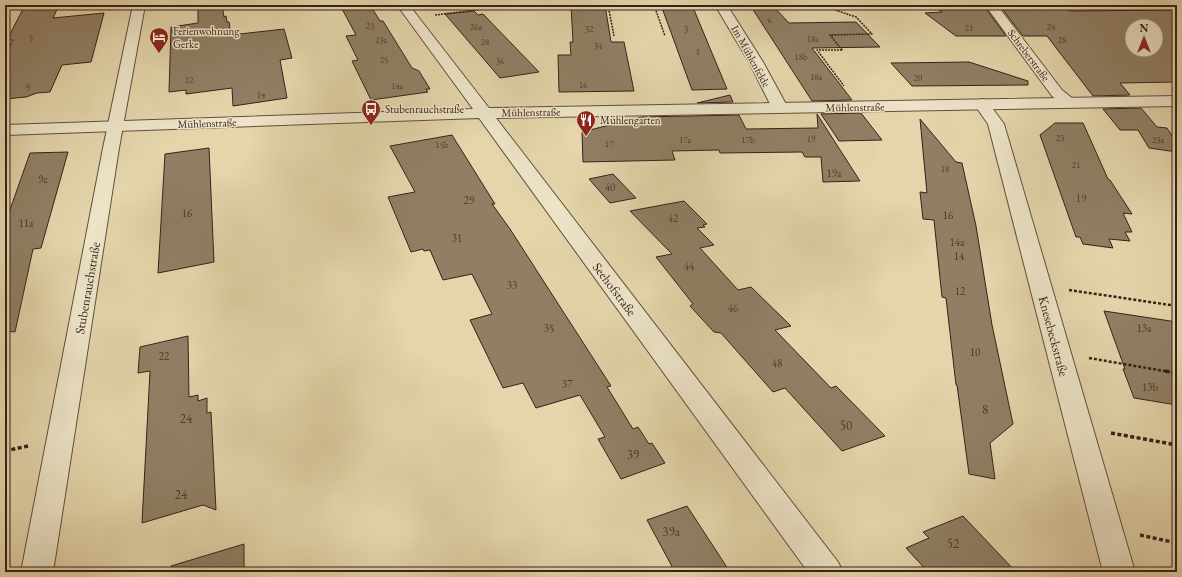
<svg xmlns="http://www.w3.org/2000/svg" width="1182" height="577" font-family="'EB Garamond',serif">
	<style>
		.building { fill: #907f65; stroke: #35221a; fill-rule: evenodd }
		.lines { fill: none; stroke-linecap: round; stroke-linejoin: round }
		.minor-casing { stroke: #614f3e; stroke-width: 2 }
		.tertiary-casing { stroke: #614f3e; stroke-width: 2 }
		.path-far2 { stroke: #35221a; stroke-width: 1.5; stroke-dasharray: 2 1; stroke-linecap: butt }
		.path-far1 { stroke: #35221a; stroke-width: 2.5; stroke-dasharray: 3 2; stroke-linecap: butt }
		.path { stroke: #35221a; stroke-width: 3.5; stroke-dasharray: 4 2.5; stroke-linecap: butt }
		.minor { fill: #ede4c8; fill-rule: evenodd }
		.tertiary { fill: #ede4c8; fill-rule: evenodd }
		.labels { text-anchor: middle; stroke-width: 3; stroke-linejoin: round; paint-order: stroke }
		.far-number-label { font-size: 9px; fill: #4c392d }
		.far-poi-label { font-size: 11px; fill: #35221a; stroke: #ede4c8; text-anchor: start }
		.far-street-label { font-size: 11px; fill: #35221a; stroke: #ede4c8 }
		.number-label { font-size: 11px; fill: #4c392d }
		.street-label { font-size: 13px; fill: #35221a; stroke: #ede4c8 }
		.near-number-label { font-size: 13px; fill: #4c392d }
	</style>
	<rect width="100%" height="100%" fill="#e4d5ab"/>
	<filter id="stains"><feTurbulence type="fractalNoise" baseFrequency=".005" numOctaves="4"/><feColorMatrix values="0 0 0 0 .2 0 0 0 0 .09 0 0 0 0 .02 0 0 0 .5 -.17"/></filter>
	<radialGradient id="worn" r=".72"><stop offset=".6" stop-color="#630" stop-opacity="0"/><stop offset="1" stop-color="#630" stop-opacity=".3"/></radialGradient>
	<!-- building -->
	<path class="building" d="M25,5H59L53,18L104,13L91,62L62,65L50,92L37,93L26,97L5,99V55L13,40H7Z
		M198,5H222L224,17L226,16L227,22H229L231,35L284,29L292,58L280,60L287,98L233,106L232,88L186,94V90L169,92L171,27L198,23Z
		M340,5H370L380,21H383L412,68L419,71L430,89H426L428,92L371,100L352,61L358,60L346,36L356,35Z
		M571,5H605L611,42H624L634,91L559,92L558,55H571L570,42H573Z
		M661,5H692L727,89L692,90Z
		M750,5H772L789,23L856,22L880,47L812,48L852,100L812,101Z
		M1041,5L1044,7H1064L1070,11L1177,10V82L1120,83L1130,95L1093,96L1047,36H1023L1000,6ZM1132,26H1156V50H1132Z
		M984,6L1006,36H956L925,13L942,12L935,7Z
		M474,11L478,15L483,14L539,72L500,78L445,14Z
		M969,62L1028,81V85L912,86L891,63Z
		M730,95L733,102L697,103Z
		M1141,108L1157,127L1167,128L1177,143V152L1149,148L1138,130H1120L1103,109Z
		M861,113L882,140L839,141L821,114Z
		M817,114L860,181L823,182L821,157H805L802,152L720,153L719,150L672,151L675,160L583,162L582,132L641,117L739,115L746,129L818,128Z
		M920,119L956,162L962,163L976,226L992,325L1013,424L990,443L995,479L969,474L957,385H956L946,298L942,297L934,220L923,219L920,192L927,193Z
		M1055,123H1083L1108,179L1110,180L1132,214L1123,213L1132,232H1125L1130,241L1109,239L1113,248L1083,244L1080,237H1076L1040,135Z
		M452,135L495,204H492L510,229L611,386L607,387L633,429L638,427L649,444L652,443L665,463L621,479L598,439L605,437L580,395L536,408L523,383L503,388L470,320L492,314L472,274L443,280L430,250L424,251L423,249L411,252L388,197L415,192L390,146Z
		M209,148L214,262L158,273L165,154Z
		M68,152L41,248L33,249L15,332L5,331V224L30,153Z
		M613,174L636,198L610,203L589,179Z
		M684,201L707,224L703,225L705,227L697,228L714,245L700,248L738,290L751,287L791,326L775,330L831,388L836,386L885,436L842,451L785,388L773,392L721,333L714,332L690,306L693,304L656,257L672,254L630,211Z
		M1104,311L1177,322V405L1134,398L1123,369H1125Z
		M188,336L189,397L198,395V401L207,398V413L211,412L216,510L203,505L142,523L150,371L138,373L140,347Z
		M687,506L730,572H675L647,520Z
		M963,516L1016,572H928L906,548L929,538L923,532Z
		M244,544V572H172L171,566Z"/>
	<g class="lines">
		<defs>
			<path id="minor" d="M133,5H145L119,148L53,572H21L103,148Z
				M715,5H727L763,62L788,108L785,111L780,113L775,111L772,108L749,62Z
				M985,5H997L1062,90L1078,103L1075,106C1065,109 1060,102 1052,96Z
				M982,99L987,101L1004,124L1135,572H1103L988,124L974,104L977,101Z"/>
			<path id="tertiary" d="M397,5H409L489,108L1177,96V106L496,118L838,562L843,572H808L479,118L5,135V125L473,109Z"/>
		</defs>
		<!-- minor casing -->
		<use href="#minor" class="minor-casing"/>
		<!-- tertiary casing -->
		<use href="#tertiary" class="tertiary-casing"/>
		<!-- path-far2 -->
		<path class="path-far2" d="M608,5L614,36
			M654,5L665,36
			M835,10L856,17L872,34L830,35L843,51
			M435,15L516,5
			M842,50H817L844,86"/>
		<!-- path-far1 -->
		<path class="path-far1" d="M1069,290L1177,306
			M1089,358L1170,372"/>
		<!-- path -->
		<path class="path" d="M1165,371L1177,373
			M1111,433L1177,445
			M5,451L28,446
			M1140,535L1177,543"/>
		<!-- minor -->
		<use href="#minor" class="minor"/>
		<!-- tertiary -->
		<use href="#tertiary" class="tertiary"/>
	</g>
	<!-- icons -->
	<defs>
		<symbol id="hotel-pin" viewBox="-11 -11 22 30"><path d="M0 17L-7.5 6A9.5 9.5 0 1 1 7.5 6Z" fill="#8f2418" stroke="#ede4c8"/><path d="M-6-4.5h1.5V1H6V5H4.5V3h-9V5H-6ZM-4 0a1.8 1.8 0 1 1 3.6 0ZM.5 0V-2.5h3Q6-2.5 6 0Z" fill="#fff"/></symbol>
		<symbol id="bus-pin" viewBox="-11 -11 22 30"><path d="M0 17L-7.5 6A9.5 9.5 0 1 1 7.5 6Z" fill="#8f2418" stroke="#ede4c8"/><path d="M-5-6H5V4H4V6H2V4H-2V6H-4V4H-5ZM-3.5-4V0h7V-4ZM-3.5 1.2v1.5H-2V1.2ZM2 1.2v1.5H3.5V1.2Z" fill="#fff"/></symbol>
		<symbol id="restaurant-pin" viewBox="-11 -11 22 30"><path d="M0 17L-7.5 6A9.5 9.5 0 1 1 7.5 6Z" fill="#8f2418" stroke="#ede4c8"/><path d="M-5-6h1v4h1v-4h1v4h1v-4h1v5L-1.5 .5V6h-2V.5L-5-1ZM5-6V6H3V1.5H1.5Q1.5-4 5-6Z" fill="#fff"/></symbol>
	</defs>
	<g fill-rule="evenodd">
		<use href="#hotel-pin" x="148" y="26" width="22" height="30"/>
		<use href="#bus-pin" x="360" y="98" width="22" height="30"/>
		<use href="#restaurant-pin" x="575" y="109" width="22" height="30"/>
	</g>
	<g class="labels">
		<!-- far-number labels -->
		<g class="far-number-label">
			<text x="770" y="23">6</text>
			<text x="370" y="29">23</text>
			<text x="476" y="30">26a</text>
			<text x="1051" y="30">24</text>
			<text x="969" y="31">21</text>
			<text x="589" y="32">32</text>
			<text x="686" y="32">3</text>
			<text x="31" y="41">5</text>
			<text x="813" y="42">18c</text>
			<text x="381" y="43">23a</text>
			<text x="1062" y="43">28</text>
			<text x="485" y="45">28</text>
			<text x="598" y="49">34</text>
			<text x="698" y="55">1</text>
			<text x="801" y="60">18b</text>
			<text x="384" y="63">25</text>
			<text x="500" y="64">36</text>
			<text x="816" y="80">18a</text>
			<text x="918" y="81">20</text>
			<text x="189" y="83">12</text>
			<text x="583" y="88">16</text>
			<text x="397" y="89">14a</text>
			<text x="28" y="91">9</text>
			<text x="261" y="98">14</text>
			<text x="1060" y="141">23</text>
			<text x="811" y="142">19</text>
			<text x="685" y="143">17a</text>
			<text x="748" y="143">17b</text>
			<text x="1158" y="143">23a</text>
			<text x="609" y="147">17</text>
			<text x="442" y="148">15b</text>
			<text x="1076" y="168">21</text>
			<text x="945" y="172">18</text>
		</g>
		<!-- far-poi labels -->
		<g class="far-poi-label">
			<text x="173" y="35">Ferienwohnung<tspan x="173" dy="13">Gerke</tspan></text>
			<text x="385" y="113">Stubenrauchstraße</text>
			<text x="600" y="124">Mühlengarten</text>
		</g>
		<!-- far-street labels -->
		<g class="far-street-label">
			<text transform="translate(1029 55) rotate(53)" y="4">Schreberstraße</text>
			<text transform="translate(751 56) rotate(61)" y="4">Im Mühlenfelde</text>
			<text transform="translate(855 107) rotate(-1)" y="4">Mühlenstraße</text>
			<text transform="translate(531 112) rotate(-1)" y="4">Mühlenstraße</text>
			<text transform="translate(207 123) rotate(-2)" y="4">Mühlenstraße</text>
		</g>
		<!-- number labels -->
		<g class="number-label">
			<text x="834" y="177">19a</text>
			<text x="43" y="183">9c</text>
			<text x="610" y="191">40</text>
			<text x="1081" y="202">19</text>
			<text x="469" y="204">29</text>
			<text x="187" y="217">16</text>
			<text x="948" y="219">16</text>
			<text x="673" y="222">42</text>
			<text x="26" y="227">11a</text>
			<text x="457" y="242">31</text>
			<text x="957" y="246">14a</text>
			<text x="959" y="260">14</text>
			<text x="689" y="270">44</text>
			<text x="512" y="289">33</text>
			<text x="960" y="295">12</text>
			<text x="733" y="312">46</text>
			<text x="549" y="332">35</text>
			<text x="1144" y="332">13a</text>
			<text x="975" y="356">10</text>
			<text x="164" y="360">22</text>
			<text x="777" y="367">48</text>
			<text x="567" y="388">37</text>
			<text x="1150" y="391">13b</text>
		</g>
		<!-- street labels -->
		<g class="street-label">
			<text transform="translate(87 288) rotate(-80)" y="5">Stubenrauchstraße</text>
			<text transform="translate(615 289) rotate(53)" y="5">Seehofstraße</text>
			<text transform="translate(1054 336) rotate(75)" y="5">Knesebeckstraße</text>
		</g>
		<!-- near-number labels -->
		<g class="near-number-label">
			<text x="985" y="414">8</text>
			<text x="186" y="423">24</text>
			<text x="846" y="430">50</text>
			<text x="633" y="459">39</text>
			<text x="181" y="499">24</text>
			<text x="671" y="536">39a</text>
			<text x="953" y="548">52</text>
		</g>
	</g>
	<!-- margin -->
	<rect width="1182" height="577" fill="none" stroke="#e4d5ab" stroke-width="20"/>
	<rect x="6" y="6" width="1170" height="565" fill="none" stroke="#35221a" stroke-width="2"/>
	<rect x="10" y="10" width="1162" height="557" fill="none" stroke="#35221a"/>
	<!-- north arrow -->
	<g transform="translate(1144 38)"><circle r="19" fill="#ede4c8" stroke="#a39682"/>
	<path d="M0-3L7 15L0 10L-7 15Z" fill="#8f2418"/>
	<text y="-6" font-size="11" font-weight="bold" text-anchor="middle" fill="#35221a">N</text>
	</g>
	<rect width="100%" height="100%" filter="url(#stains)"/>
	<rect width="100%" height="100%" fill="url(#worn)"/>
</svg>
